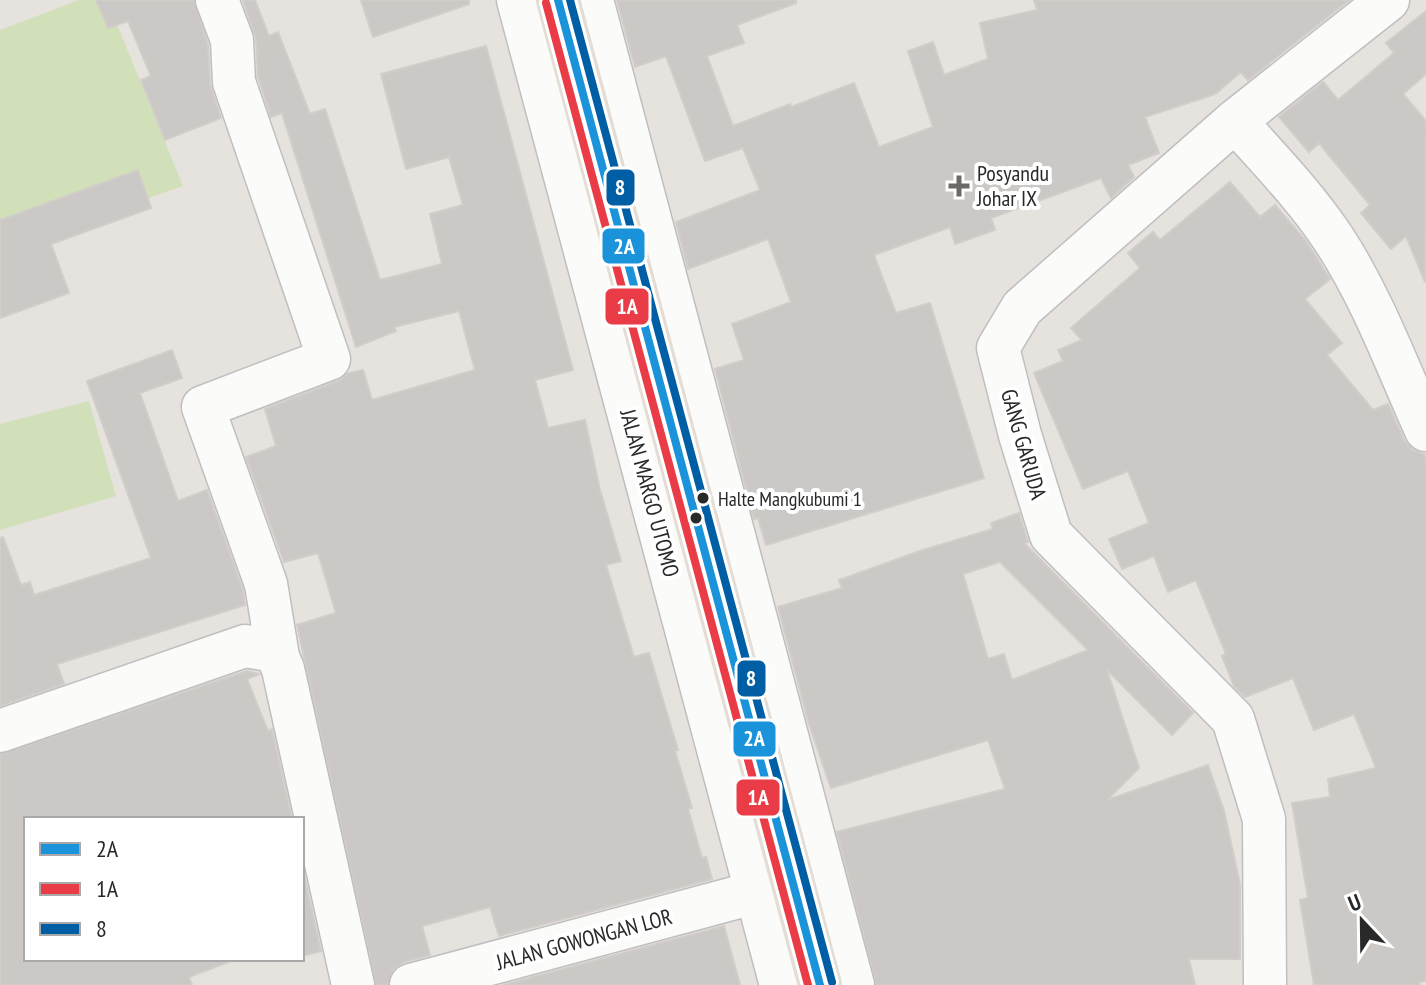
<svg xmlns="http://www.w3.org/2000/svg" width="1426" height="985" font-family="'PT Sans Narrow',sans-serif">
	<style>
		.green { fill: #d1e0b9 }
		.building { fill: #cbc8c6; stroke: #d1ceca; stroke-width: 2; fill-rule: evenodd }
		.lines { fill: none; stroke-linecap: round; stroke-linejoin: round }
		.minor-casing { stroke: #c0bfc0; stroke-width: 45 }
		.major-casing { stroke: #bfbebc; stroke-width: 47 }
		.minor { stroke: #fbfbfa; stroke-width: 42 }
		.major { stroke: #e4ddd4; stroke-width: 44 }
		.bus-1-casing { stroke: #fff; stroke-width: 14 }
		.bus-2-casing { stroke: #fff; stroke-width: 14 }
		.bus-3-casing { stroke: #fff; stroke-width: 14 }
		.bus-1 { stroke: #1a93db; stroke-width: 8 }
		.bus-2 { stroke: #e93c46; stroke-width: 8 }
		.bus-3 { stroke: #005ea5; stroke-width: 8 }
		.poi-dot { fill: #6b6a68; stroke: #fff; stroke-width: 3 }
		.bus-dot { fill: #292929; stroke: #fff; stroke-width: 3 }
		.labels { text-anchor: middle; stroke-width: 8; stroke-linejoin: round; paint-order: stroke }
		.bus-label { font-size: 20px; fill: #292929; stroke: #fff; text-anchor: start }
		.poi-label { font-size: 22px; fill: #292929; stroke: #fff; text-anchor: start }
		.street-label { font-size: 22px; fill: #292929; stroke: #fff }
		.line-badge { stroke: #fff; stroke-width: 3 }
		.badge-label { font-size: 22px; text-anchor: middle; font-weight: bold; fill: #fff }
	</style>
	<rect width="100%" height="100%" fill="#e6e2de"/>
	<!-- green -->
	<path class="green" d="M79,0H107L183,186L0,250V30Z
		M89,401L116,496L0,530V424Z"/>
	<!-- building -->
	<path class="building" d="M96,0H194L208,45L210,84L221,118L165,140L141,80L151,76L128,21L108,28Z
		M243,0H255L269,36L278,32L310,114L325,109L380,280L442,264L430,214L463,205L449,157L406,169L381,74L486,46L573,370L535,380L548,428L585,420L600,490L621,561L606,565L634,657L649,653L678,750L675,751L692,808L688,809L702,858L706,857L712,879L499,936L490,907L422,926L430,955L404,962L394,969L388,985H376L297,625L336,613L318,553L284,562L246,457L276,446L265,409L338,381L347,374L363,370L372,400L475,370L459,311L394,327L396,331L356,347L282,113L271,117L258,77L256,38Z
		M361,0H469V4L373,37Z
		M617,0H796V3L737,25L744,43L707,56L733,126L790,104L791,107L854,83L879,147L933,127L908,51L933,42L944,75L988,59L980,23L1037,10L1034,0H1349L1248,80L1241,72L1215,94L1145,117L1159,153L1128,165L1134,177L1111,198L1101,178L991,218L995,230L955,244L950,227L874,255L896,313L930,303L984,478L766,545L758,518L754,519L715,369L744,360L732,324L791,302L768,239L688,269L676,222L760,190L743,148L705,161L666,56L635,67Z
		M1426,11V74L1403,94L1426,121L1425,282L1406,236L1391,249L1361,213L1370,205L1319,143L1309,152L1279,117L1323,82L1338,100L1394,53L1386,43Z
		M138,170L151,208L51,244L69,293L0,318V220Z
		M1230,182L1260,217L1275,205L1306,241L1330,279L1305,299L1342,343L1327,355L1373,410L1388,404L1404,440L1413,450L1424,454L1426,459V981L1419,982L1420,985H1314L1300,900L1308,898L1292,803L1330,797L1328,779L1376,768L1354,714L1314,730L1293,678L1245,697L1234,686L1222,656L1226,654L1196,580L1168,592L1154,556L1122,569L1109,539L1149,523L1128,471L1083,489L1034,373L1063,361L1058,350L1082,340L1071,328L1140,268L1128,253L1153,232L1160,240Z
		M172,350L182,378L140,393L178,501L207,490L243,590L245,605L57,664L64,684L0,706V538L3,537L21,585L30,582L34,595L151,558L87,381Z
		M1019,513L1028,542L1024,543L1193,713L1172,735L1107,670L1139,768L1107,800L1208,765L1224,811L1240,884V959H1189L1195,985H876L837,832L1005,789L988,740L831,788L809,724L778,607L842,588L839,580L920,551L993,529L991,523ZM1000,562L1088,650L1012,680L1004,654L988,659L963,574Z
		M247,671L259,674L247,679L268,731L272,729L292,819H26V959H231V961L189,977L192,985H0V754Z
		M302,866L321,951L302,956Z
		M724,926L740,985H503Z"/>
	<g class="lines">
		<defs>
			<path id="minor" d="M217,0L232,40L234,82L329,359L203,407L266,584L278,657L283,669L353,985
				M518,0L781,985
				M592,0L853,985
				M1235,121C1269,159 1305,196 1333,238C1372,297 1397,366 1426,430
				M0,731L245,646L269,650L278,657
				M411,985L757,892
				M1265,985L1264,819L1233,719L1051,535L1020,435L998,348L1022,308L1235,121L1388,0"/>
			<path id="major" d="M558,0L820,985"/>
		</defs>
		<!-- minor casing -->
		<use href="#minor" class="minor-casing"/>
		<!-- major casing -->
		<use href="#major" class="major-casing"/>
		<!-- minor -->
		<use href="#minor" class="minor"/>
		<!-- major -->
		<use href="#major" class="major"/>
		<defs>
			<path id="bus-1" d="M558,0L820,985"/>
			<path id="bus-2" d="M546,3L808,985"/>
			<path id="bus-3" d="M570,0L832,982"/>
		</defs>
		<!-- bus-1 casing -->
		<use href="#bus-1" class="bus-1-casing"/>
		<!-- bus-2 casing -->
		<use href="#bus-2" class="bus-2-casing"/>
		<!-- bus-3 casing -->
		<use href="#bus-3" class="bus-3-casing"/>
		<!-- bus-1 -->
		<use href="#bus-1" class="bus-1"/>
		<!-- bus-2 -->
		<use href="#bus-2" class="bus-2"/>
		<!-- bus-3 -->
		<use href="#bus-3" class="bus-3"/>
	</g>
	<!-- markers -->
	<path class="poi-dot" d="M955 174h8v8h8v8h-8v8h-8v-8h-8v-8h8z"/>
	<g class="bus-dot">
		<circle cx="703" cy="498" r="7"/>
		<circle cx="696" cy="518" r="7"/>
	</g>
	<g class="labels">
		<!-- bus labels -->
		<g class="bus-label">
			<text x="718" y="506">Halte Mangkubumi 1</text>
		</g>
		<!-- poi labels -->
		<g class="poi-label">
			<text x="977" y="181">Posyandu<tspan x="977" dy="25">Johar IX</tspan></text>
		</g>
		<!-- street labels -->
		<g class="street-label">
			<text transform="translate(1024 444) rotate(74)" y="8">GANG GARUDA</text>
			<text transform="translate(650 493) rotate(75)" y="8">JALAN MARGO UTOMO</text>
			<text transform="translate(584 939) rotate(-15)" y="8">JALAN GOWONGAN LOR</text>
		</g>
	</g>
	<g class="line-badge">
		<rect x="605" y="168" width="31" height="39" rx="8" fill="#005ea5"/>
		<rect x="601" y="227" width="45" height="38" rx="8" fill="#1a93db"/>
		<rect x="604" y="287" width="46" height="39" rx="8" fill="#e93c46"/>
		<rect x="736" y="659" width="31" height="39" rx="8" fill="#005ea5"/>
		<rect x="732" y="720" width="45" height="38" rx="8" fill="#1a93db"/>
		<rect x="735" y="778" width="46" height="39" rx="8" fill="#e93c46"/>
	</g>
	<g class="badge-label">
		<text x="620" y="195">8</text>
		<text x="624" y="254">2A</text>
		<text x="627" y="314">1A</text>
		<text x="751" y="686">8</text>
		<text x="754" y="746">2A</text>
		<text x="758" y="805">1A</text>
	</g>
	<!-- legend -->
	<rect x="24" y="817" width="280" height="144" fill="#ffffff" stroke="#a9a9a9" stroke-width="2"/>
	<rect x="40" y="843" width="40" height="12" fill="#1a93db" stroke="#a9a9a9" stroke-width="2"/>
	<text x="96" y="857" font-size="24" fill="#292929">2A</text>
	<rect x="40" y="883" width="40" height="12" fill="#e93c46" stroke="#a9a9a9" stroke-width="2"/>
	<text x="96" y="897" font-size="24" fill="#292929">1A</text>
	<rect x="40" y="923" width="40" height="12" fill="#005ea5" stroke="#a9a9a9" stroke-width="2"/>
	<text x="96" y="937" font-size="24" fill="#292929">8</text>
	<!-- north arrow -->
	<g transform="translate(1362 921) rotate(338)" stroke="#ffffff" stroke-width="6" paint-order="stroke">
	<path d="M0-6L14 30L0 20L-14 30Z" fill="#292929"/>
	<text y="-12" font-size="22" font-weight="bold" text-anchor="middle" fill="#292929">U</text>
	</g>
</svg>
